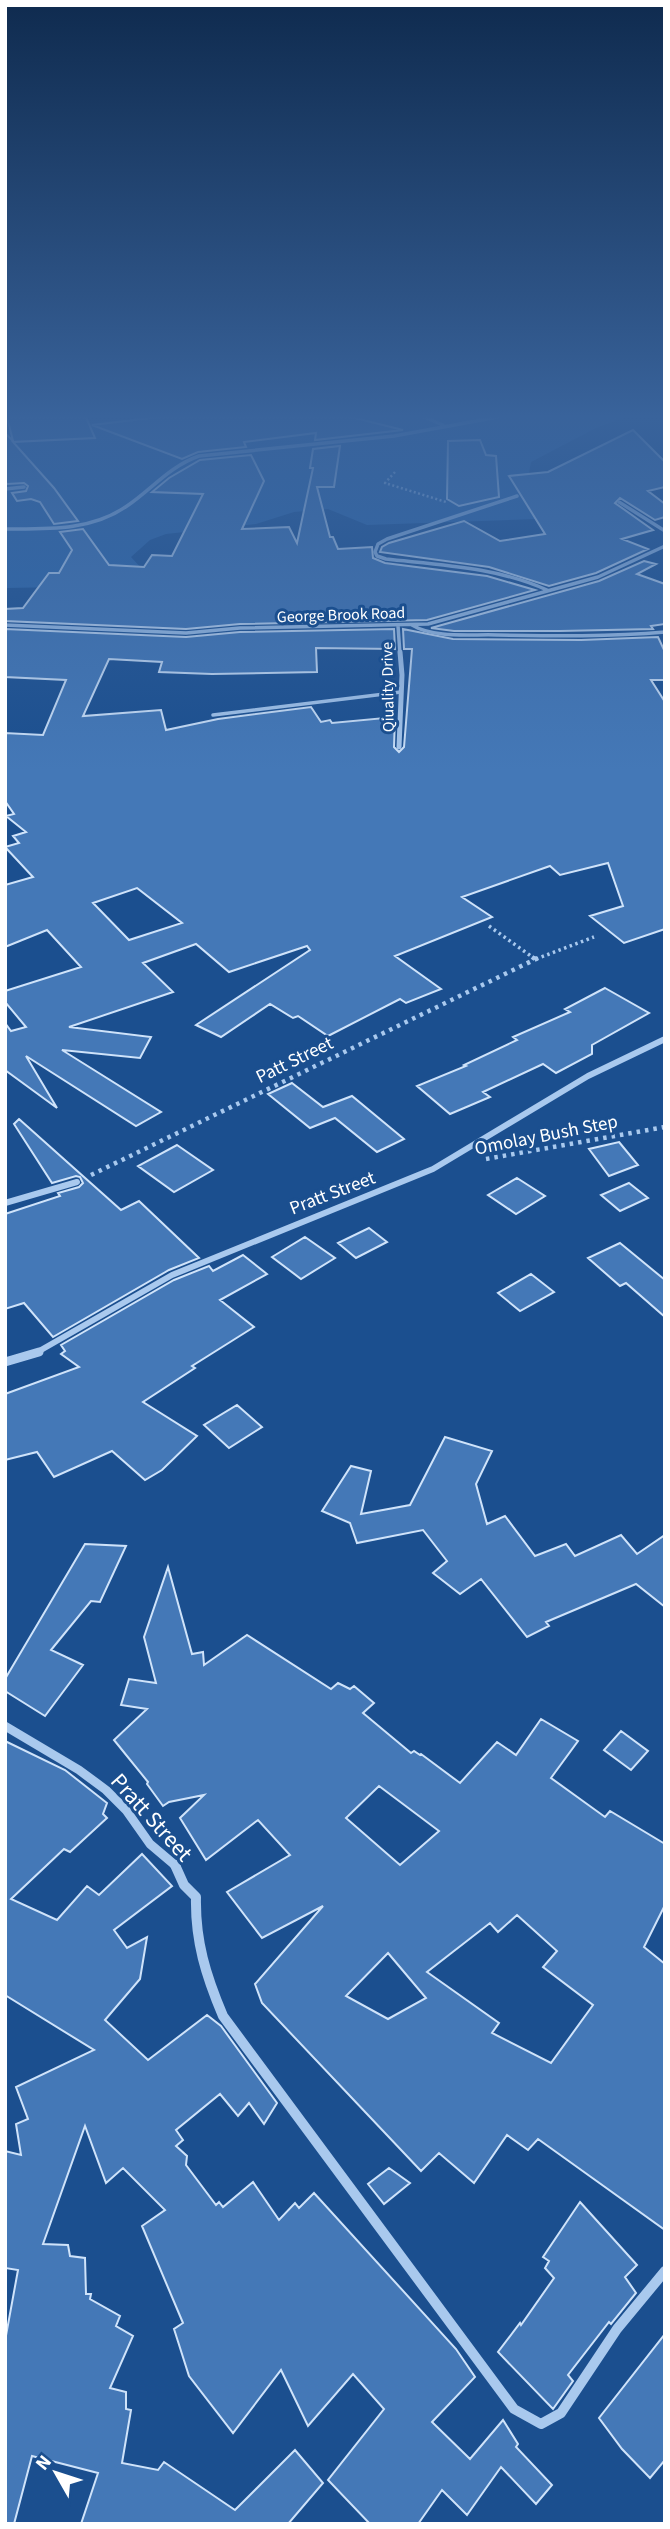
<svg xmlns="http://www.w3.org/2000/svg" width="670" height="2529" font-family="'Source Sans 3',sans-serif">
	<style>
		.green { fill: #2e69ad }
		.building { fill: #4478b7; stroke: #cfe3fa; stroke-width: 2; fill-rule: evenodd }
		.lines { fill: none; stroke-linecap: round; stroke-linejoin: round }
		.path-far2 { stroke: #a9c9ee; stroke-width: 2.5; stroke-dasharray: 2 2.5; stroke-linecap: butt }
		.path-far1 { stroke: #a9c9ee; stroke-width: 3.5; stroke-dasharray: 2.5 3.5; stroke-linecap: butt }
		.path { stroke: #a9c9ee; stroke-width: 4.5; stroke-dasharray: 3.5 5; stroke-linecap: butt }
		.service { stroke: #a9c9ee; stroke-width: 3.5 }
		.minor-far4 { stroke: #a9c9ee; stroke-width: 3.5 }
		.minor-far3 { stroke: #a9c9ee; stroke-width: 5 }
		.minor-far2 { stroke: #a9c9ee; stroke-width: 6 }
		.minor-far1 { stroke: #a9c9ee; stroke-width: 9 }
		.minor { stroke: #a9c9ee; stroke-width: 10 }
		.labels { text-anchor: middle; stroke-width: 6; stroke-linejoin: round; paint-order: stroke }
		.far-street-label { font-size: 16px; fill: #fff; stroke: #1b4f8f }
		.street-label { font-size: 19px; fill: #fff; stroke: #1b4f8f }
		.near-street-label { font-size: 23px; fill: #fff; stroke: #1b4f8f }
	</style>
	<rect width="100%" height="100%" fill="#1b4f8f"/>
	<!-- green -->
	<path class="green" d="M150,417H625L596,428L531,462L524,500L536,519L367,525L328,509L294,512L256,524L166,534L150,540L131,557L143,570L125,586L5,588V432Z"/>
	<!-- building -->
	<path class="building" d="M7,417H86L95,438L13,442L54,488L78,521L54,524L40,502L31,499L17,501L12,493L26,491L28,486L24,483L7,484L5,481V433L13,441Z
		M159,417H351L403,430L315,440L316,433L244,442L246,447L198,452L182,459L92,425Z
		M633,430L665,462V487L648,491L665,504V517L655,520L620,498L615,503L653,530L622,539L648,549L596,573L549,586L489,567L380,552L382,547L389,543L464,521L500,541L545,534L509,476L548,472Z
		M480,440L486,455L496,456L499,497L459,506L447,499L448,441Z
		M340,446L334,487H317L330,537H333L338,549L372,547L373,558L385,563L487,576L535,590L427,620L240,624L186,629L5,621V609L23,608L49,573H59L72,550L60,532L83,529L109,565L144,567L152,555L172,556L203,494L152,492L169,478L200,460L251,455L264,481L242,529L289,527L297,543L313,468H310L313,449Z
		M644,561L656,564L637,574L665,584V624L651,626L653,629L560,631H454L431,628L599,581Z
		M5,629L186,637L240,632L394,629L395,649L316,648L317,672L212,674L159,672L162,662L109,659L83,716L161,710L166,730L218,719L311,707L321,722L330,720L332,723L395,717L394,747L399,752L404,747L412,649H404L403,629L453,639L581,640L658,637L665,652V680H651L665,702V929L624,943L590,916L623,906L608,863L560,875L550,866L462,897L492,917L395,956L441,989L406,1003L400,999L328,1036L298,1016L293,1018L270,1004L221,1037L196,1025L310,950L307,946L229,972L196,944L143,963L173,992L69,1027L151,1037L140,1058L62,1050L161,1112L136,1126L26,1056L57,1108L5,1070V1023L11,1031L26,1027L5,1002V991L81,967L47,930L5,947V885L33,877L5,847L19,843L13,836L26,832L6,816L14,814L5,801V733L43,735L66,680L5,677ZM137,888L182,923L129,940L93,903Z
		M605,988L649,1013L592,1045V1054L556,1073L543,1064L483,1092L490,1097L450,1114L417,1086L466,1066L464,1065L517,1040L513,1037L570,1012L565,1009Z
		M292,1083L323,1107L352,1096L404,1139L377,1152L335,1118L310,1128L268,1094Z
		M19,1119L121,1210L139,1201L199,1258L169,1270L53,1337L24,1303L5,1309V1214L60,1196L58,1193L79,1187L83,1183L80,1177L76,1176L52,1183L14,1124Z
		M619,1142L638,1165L609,1176L589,1149Z
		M177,1145L213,1170L174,1192L138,1166Z
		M517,1178L545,1196L516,1214L488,1195Z
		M629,1183L648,1198L620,1211L601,1195Z
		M369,1228L387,1242L356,1258L338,1243Z
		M305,1237L335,1258L301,1279L272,1257Z
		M620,1243L665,1280V1317L626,1283L620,1286L588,1258Z
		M243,1255L267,1274L220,1300L254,1327L192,1366L195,1368L143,1402L197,1436L162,1470L145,1480L112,1451L54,1477L37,1452L5,1460V1394L79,1367L61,1354L65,1351L61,1345L174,1280L209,1266L213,1271Z
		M531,1274L554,1292L520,1311L498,1293Z
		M237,1405L262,1427L229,1448L204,1425Z
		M445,1437L492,1451L476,1484L487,1524L505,1516L535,1556L566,1544L575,1556L621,1535L637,1554L665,1535V1607L636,1584L546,1622L549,1626L527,1637L481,1579L460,1594L433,1573L447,1561L423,1530L357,1543L350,1523L322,1511L351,1466L371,1471L361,1514L410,1505Z
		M85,1544L126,1546L100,1602L91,1601L51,1650L83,1665L45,1716L5,1691V1679Z
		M168,1567L192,1654L203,1652L204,1665L247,1635L331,1689L338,1683L350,1689L354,1686L374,1703L363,1713L411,1753L414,1751L420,1755L421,1754L460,1783L497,1742L516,1755L541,1719L578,1741L551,1778L605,1817L610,1811L665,1844V1905L644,1947L665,1964V2230L538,2139L528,2150L507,2135L474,2183L439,2153L421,2171L262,2003L255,1984L323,1906L262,1938L227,1892L290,1855L258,1820L206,1860L180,1818L204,1795L169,1802L163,1806L147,1784L148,1782L114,1740L147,1709L121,1705L129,1679L156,1683L144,1637ZM379,1786L439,1831L400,1865L346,1818ZM517,1915L557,1951L543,1967L593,2005L551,2063L492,2033L499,2023L427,1972L490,1923L498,1932ZM388,1953L426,1998L388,2019L346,1996Z
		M621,1731L648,1751L631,1770L604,1750Z
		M5,1741L65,1770L107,1803L103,1814L107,1818L70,1852L64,1849L11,1899L57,1920L87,1886L99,1895L142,1854L172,1886L114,1930L127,1948L147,1937L140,1979L105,2020L148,2060L207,2015L221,2026L277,2103L264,2124L249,2103L238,2116L220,2094L176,2130L183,2140L176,2146L187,2156L186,2165L216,2205L219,2202L223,2207L253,2182L279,2220L295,2203L299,2208L314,2193L456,2349L475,2377L432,2422L470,2459L503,2420L518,2444L516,2447L552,2485L536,2504L501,2467L467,2515L442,2490L418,2524H370L328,2480L384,2409L353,2374L308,2426L281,2370L233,2433L189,2376L174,2329L183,2323L142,2226L165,2210L123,2168L106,2183L85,2126L43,2244L68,2245L70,2256L85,2258L86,2294H91L90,2299L120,2316L116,2326L133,2336L110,2388L126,2392V2409L131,2410L122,2463L158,2470L164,2462L235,2510L295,2450L323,2483L288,2524H81L98,2473L32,2456L14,2524H5V2341L18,2270L5,2268V2151L21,2155L16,2124L28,2119L16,2087L94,2050L5,1995Z
		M389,2168L410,2183L384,2204L368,2184Z
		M580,2202L637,2265L625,2277L636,2293L611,2324L609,2322L568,2375L573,2381L553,2409L498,2352L520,2323L521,2325L554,2278L545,2268L549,2261L543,2257Z
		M665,2334V2460L650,2478L622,2449L599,2418Z"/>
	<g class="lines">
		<!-- path-far2 -->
		<path class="path-far2" d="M395,472L385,483L446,502"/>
		<!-- path-far1 -->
		<path class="path-far1" d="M489,926L535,959
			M536,959L594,937"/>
		<!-- path -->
		<path class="path" d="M532,957L535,959
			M486,1159L665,1127
			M91,1175L540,957"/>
		<!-- service -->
		<path class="service" d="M213,715L401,692"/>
		<!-- minor-far4 -->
		<path class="minor-far4" d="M424,417L443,425
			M5,489L24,487
			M517,496L387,539L378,544L375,552L377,556L386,559C441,565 496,567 547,590
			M619,502L665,531
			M5,529C48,529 91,531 127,506C152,489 170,466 199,456L394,436L498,417
			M5,625L186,633L240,628L428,624L598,577L665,546
			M412,625C435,639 471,634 497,635C554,636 609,637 665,632
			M398,626L400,654"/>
		<!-- minor-far3 -->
		<path class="minor-far3" d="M399,747L402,675L400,652"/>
		<!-- minor-far2 -->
		<path class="minor-far2" d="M5,1203L77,1182
			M34,1354L172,1275L433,1169L588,1076L665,1039"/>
		<!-- minor-far1 -->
		<path class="minor-far1" d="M5,1362L39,1352
			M5,1726L79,1770L106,1790L126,1810L150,1844L176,1866"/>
		<!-- minor -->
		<path class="minor" d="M175,1865L184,1885L196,1897C195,1941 206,1976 223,2016L514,2409L541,2424L561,2413L617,2329L665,2271"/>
	</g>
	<!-- sky -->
	<linearGradient id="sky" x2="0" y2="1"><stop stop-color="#0f2b4f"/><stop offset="0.54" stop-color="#39639b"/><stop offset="1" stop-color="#39639b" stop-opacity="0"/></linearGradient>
	<rect width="670" height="771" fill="url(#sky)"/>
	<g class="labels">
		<!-- far-street labels -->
		<g class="far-street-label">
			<text transform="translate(341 614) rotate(-2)" y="6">George Brook Road</text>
			<text transform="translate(387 687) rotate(-91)" y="6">Qiuality Drive</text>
		</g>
		<!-- street labels -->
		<g class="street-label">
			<text transform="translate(294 1059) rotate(-26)" y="7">Patt Street</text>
			<text transform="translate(546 1134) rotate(-11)" y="7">Omolay Bush Step</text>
			<text transform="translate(332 1192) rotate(-21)" y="7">Pratt Street</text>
		</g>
		<!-- near-street labels -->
		<g class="near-street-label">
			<text transform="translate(152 1817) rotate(48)" y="8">Pratt Street</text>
		</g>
	</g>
	<!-- border -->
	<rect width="670" height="2529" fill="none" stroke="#ffffff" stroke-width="14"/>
	<!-- north arrow -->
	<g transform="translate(56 2473) rotate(309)" stroke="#1b4f8f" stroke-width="5" paint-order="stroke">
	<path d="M0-5L12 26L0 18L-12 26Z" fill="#ffffff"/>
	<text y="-10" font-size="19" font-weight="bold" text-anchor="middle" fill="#ffffff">N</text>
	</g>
</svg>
